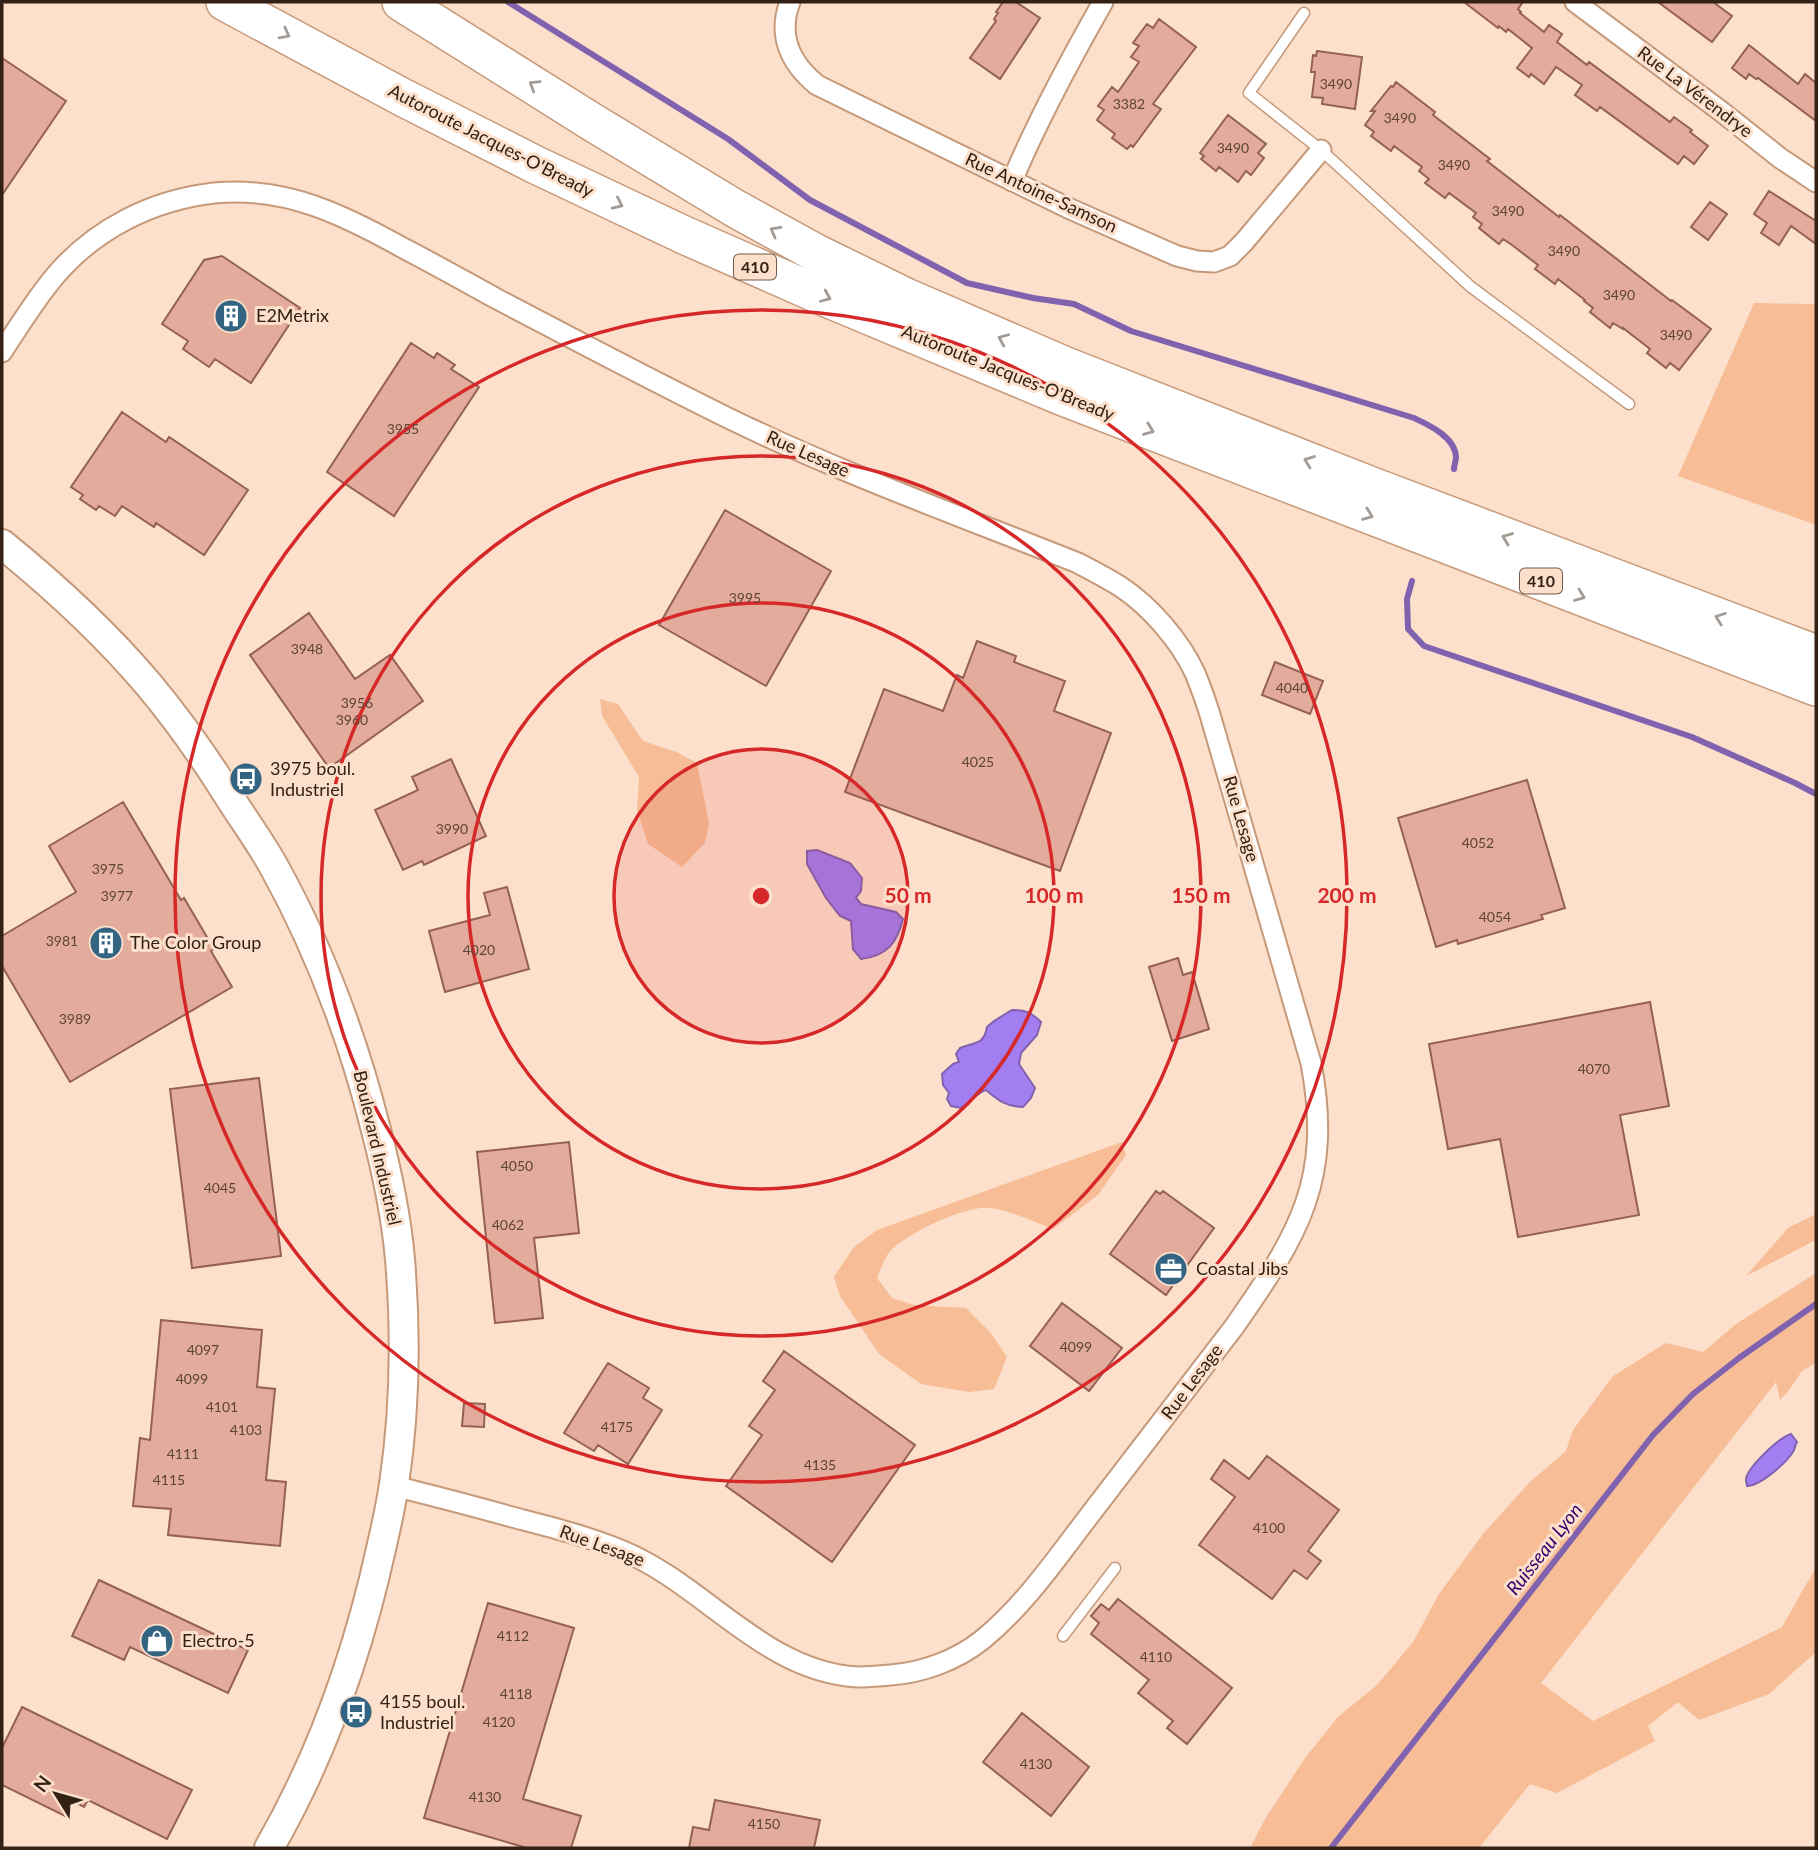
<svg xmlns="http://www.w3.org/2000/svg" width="1818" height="1850" font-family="Lato,sans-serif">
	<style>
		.green { fill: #f6bd96 }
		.water { fill: #a27ef1; stroke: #8062af; stroke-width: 2 }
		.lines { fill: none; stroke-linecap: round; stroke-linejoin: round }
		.stream { stroke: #8062af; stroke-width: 6 }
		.building { fill: #e3ab9b; stroke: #946154; stroke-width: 2 }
		.lane-casing { stroke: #c69979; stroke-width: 13 }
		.street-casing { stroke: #c69979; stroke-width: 23 }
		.secondary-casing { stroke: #c69979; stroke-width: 32 }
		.highway-casing { stroke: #c69979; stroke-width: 40 }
		.lane { stroke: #fff; stroke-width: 10 }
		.street { stroke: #fff; stroke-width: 19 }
		.secondary { stroke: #fff; stroke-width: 28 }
		.highway { stroke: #fff; stroke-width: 37 }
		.oneway { stroke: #a39b95 }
		.ring { fill: none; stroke: #d62828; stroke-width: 3.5 }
		.labels { text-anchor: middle; stroke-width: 6; stroke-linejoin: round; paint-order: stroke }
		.number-label { font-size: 14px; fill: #5e4436 }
		.shield { fill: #fde0cc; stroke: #6f5a4b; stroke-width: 2 }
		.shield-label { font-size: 16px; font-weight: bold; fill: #322114 }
		.street-label { font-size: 18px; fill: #322114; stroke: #fde0cc }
		.poi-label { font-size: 18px; fill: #322114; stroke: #fde0cc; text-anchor: start }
		.water-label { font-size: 19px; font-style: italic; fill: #36006e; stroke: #fde0cc }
		.centre { fill: #d62828; stroke: #fde0cc; stroke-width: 3.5 }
		.ring-label { font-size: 21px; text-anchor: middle; font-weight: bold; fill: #d62828; stroke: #fde0cc; stroke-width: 6; stroke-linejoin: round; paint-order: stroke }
	</style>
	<rect width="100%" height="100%" fill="#fde0cc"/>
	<!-- green -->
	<path class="green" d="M1754,303L1816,304V525L1678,476Z
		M600,699L618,704L643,741L676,752L697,763L709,823L705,843L682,867L648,844L637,810L639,777L602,716Z
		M1122,1142L1126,1155L1098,1195L1053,1229C1033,1222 1012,1211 991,1208C965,1205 911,1232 892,1249C885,1256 881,1269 877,1278L892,1298L914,1305L966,1308L990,1332L1007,1357L994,1389L969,1392L921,1384L879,1354L840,1296L834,1277L853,1248L877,1230Z
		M1816,1214V1240L1746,1276L1788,1228Z
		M1816,1273V1363L1802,1371L1789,1390L1780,1400L1776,1382L1541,1683L1593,1721L1782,1627L1816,1567V1652L1769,1694L1699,1720L1678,1702L1648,1726L1655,1741L1557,1793L1530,1784L1479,1848H1250L1265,1819L1305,1758L1338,1717L1378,1684L1413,1642L1439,1594L1483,1534L1529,1483L1566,1451L1573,1430L1613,1376L1666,1343L1703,1352L1736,1324Z"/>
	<!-- water -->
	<path class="water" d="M817,850L850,863L862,878L861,891L856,898L861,904L896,912L903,919C897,943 887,956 861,959L853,949L851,921L840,916L826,898L807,864V851Z
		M1012,1010C1026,1010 1032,1013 1041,1022L1037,1035L1021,1053L1019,1064L1035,1088L1031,1098L1023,1107C1006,1107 998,1100 986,1090C978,1092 969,1103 961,1108L951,1106L947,1099L949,1093L943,1085L942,1074L953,1064L959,1062L956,1054L960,1048C975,1042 984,1045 987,1027L994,1021Z
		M1791,1434L1797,1442C1795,1445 1795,1449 1793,1452C1785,1464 1760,1486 1747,1486C1747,1484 1746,1482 1746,1480C1746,1468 1780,1437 1791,1434Z"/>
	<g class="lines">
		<!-- stream -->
		<path class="stream" d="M508,2L728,139L810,200L967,283L1033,298L1074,304L1131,331L1414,418C1429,425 1455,437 1456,457C1456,461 1454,465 1454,469
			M1412,581L1407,599L1408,629L1424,646L1692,737L1795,783L1816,794
			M1331,1848L1653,1435L1693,1394L1739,1358L1816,1304"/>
	</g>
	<!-- building -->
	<path class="building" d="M1003,2H1016L1040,18L1000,79L970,58L996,21L994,19L998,13L996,12Z
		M1464,2H1523L1518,9L1521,12L1520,13L1544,32L1549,25L1562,34L1557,42L1587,65L1589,62L1670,122L1674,117L1692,130L1690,132L1708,146L1694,164L1684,156L1678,164L1600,107L1597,111L1575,95L1582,85L1556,67L1544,84L1531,74L1529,77L1517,68L1532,48L1508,29L1506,32L1499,26L1498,28Z
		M1658,2H1713L1732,16L1712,42Z
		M1159,19L1196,47L1153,104L1161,109L1133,147L1131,145L1127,149L1112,138L1115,134L1097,120L1104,110L1098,106L1112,87L1118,92L1139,62L1131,57L1139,46L1133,43L1147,24L1153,28Z
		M1749,45L1798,84L1805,74L1816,83V121L1758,78L1756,79L1749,74L1746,79L1732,68Z
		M1317,51L1362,57L1355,109L1322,104L1323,98L1312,97L1315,72H1311L1313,55L1316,56Z
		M2,58L66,101L2,195Z
		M1396,82L1435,112L1433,115L1490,159L1487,161L1559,217L1560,215L1671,301L1672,300L1711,329L1679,370L1670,363L1666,368L1647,353L1650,349L1623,328V329L1613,323L1610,328L1590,312L1593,308L1584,301L1585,300L1558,279L1555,284L1535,269L1538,265L1512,245L1503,239L1499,244L1479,228L1482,224L1473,217L1476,213L1449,193L1445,198L1425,183L1429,179L1419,171L1422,167L1394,146L1391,151L1371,136L1374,132L1365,125L1375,111H1371L1391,86L1393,87Z
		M1228,115L1266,144L1258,153L1264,158L1251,175L1246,171L1238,182L1219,167L1216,171L1201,159L1204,156L1200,153Z
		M1769,191L1816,221V244L1791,226L1779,245L1761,233L1767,223L1754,214Z
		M1710,202L1727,214L1708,240L1691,227Z
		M222,256L300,308L251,383L215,359L209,367L183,349L188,341L162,324L204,260Z
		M411,343L434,358L437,353L455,365L451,369L479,387L394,516L327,472Z
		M122,412L166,442L169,437L248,490L204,555L156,523L154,527L122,506L115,516L99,506L96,510L80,499L83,495L71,487Z
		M725,510L831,571L766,686L659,625Z
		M309,613L355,679L390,655L423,701L329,768L250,655Z
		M977,641L1016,656L1014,662L1065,681L1054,711L1111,733L1060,871L845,792L884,689L943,711L957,675L963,678Z
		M1275,662L1323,681L1310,714L1262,695Z
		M451,759L486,836L424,865L422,861L403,870L375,810L418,790L412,777Z
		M1527,780L1565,908L1541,915L1543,919L1458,944L1457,940L1436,947L1398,818Z
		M123,802L181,900L184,898L214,949L211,951L232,987L70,1082L2,966V936L76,892L49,846Z
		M507,887L529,969L445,992L429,931L490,915L484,893Z
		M1178,958L1183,975L1192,972L1209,1029L1172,1041L1149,967Z
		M1650,1002L1669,1106L1620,1115L1639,1215L1518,1237L1500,1139L1448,1149L1429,1044Z
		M259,1078L281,1256L192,1268L170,1089Z
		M569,1142L579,1233L534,1238L543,1318L495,1323L477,1152Z
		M1156,1191L1160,1194L1163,1191L1214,1228L1166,1295L1110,1254Z
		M1062,1303L1122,1348L1089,1391L1030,1346Z
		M161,1320L262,1330L257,1387L275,1389L266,1480L286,1482L280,1546L168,1535L171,1509L133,1506L140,1438L150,1440Z
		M784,1351L915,1445L832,1562L726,1486L762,1435L749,1426L775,1390L763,1381Z
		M608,1363L649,1388L643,1398L662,1410L628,1464L598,1445L594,1451L564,1433Z
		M464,1403L485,1404L484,1427L462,1426Z
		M1267,1456L1339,1510L1308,1551L1321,1561L1307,1579L1294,1570L1272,1599L1199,1545L1235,1497L1211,1479L1224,1460L1249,1479Z
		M99,1580L248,1650L228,1693L130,1647L124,1660L72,1636Z
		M1118,1599L1232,1688L1187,1744L1167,1728L1173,1721L1138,1693L1149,1680L1091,1634L1099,1623L1091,1616L1101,1604L1109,1610Z
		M488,1603L574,1628L523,1799L581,1816L571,1848H527L424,1818Z
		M22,1707L192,1790L167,1839L88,1800L84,1807L73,1801L65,1816L2,1785V1748Z
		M1022,1713L1089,1767L1051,1816L983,1762Z
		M715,1800L820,1820L814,1848H689L693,1827L709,1830Z"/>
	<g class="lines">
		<defs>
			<path id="lane" d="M1304,13L1249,93L1321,150L1471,287L1629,404
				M1063,1636L1115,1568"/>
			<path id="street" d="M790,2C777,36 791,64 817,85L1068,208L1177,256L1197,261L1214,262L1230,256L1244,242L1321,150
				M1575,2L1722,112L1780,158L1816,182
				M1012,181C1038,119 1070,60 1103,2
				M2,352C19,326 35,300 55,276C95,229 152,200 214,193C286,186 344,215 405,249C436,265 466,282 497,299C573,339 649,379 726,417C841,473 960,516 1078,563C1093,571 1107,578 1121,587C1151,607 1180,641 1195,673C1202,690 1208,707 1213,725L1311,1063C1333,1180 1299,1234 1234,1327C1186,1390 1138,1453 1089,1516C1056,1559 1025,1605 982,1640C957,1660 922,1673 890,1675C879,1676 869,1677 858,1677C764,1672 705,1585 623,1551C587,1536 550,1527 512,1517C473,1506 434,1496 394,1486"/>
			<path id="secondary" d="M2,544C55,587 105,633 149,685C179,721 205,758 230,798C244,820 260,842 273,865C319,948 353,1038 376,1130C387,1172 396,1215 400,1259C406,1333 405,1411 394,1484C391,1506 386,1527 381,1549C358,1653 322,1756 269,1848"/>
			<path id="highway" d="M225,2L402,97L536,165L684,235L829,299L1061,396L1816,687
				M401,2L592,122L736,209L816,253L906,297L1066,366L1372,486L1816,654"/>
		</defs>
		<!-- lane casing -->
		<use href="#lane" class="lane-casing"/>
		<!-- street casing -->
		<use href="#street" class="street-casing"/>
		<!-- secondary casing -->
		<use href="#secondary" class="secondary-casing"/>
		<!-- highway casing -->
		<use href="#highway" class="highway-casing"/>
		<!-- lane -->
		<use href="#lane" class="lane"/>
		<!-- street -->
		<use href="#street" class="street"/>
		<!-- secondary -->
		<use href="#secondary" class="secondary"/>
		<!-- highway -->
		<use href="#highway" class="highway"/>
	</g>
	<!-- one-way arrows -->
	<defs><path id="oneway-chevron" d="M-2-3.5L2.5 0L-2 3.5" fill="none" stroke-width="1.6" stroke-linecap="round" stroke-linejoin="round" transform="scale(1.75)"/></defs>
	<g class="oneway">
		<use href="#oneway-chevron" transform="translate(285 34) rotate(28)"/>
		<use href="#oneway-chevron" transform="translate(534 85) rotate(-148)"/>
		<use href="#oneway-chevron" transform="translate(618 204) rotate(25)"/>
		<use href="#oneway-chevron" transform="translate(775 231) rotate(-151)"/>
		<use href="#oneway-chevron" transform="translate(826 297) rotate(23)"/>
		<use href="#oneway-chevron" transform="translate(1003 339) rotate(-157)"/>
		<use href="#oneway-chevron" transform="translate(1149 430) rotate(21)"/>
		<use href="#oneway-chevron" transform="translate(1309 461) rotate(-159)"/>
		<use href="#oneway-chevron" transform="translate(1368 515) rotate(21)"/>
		<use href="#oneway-chevron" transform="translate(1507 538) rotate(-159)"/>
		<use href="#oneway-chevron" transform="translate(1580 596) rotate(21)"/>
		<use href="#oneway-chevron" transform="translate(1720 618) rotate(-160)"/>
	</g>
	<!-- distance rings -->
	<circle cx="761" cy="896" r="147" fill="#d62828" fill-opacity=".12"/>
	<g class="ring">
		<circle cx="761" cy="896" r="147"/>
		<circle cx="761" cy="896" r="293"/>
		<circle cx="761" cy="896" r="440"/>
		<circle cx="761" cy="896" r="586"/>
	</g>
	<!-- icons -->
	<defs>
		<symbol id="building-disc" viewBox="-11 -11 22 22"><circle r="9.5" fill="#336583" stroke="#fde0cc"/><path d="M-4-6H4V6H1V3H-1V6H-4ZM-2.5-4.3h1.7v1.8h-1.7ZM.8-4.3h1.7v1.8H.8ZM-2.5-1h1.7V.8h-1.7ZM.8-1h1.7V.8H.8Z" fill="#fff"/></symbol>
		<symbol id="bus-disc" viewBox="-11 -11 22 22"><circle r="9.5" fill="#336583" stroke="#fde0cc"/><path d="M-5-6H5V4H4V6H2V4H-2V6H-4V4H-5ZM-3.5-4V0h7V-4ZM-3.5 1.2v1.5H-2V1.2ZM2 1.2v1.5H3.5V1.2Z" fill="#fff"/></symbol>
		<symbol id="office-disc" viewBox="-11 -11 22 22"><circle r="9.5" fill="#336583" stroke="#fde0cc"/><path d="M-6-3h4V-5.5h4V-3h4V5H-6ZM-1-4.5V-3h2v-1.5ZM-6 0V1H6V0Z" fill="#fff"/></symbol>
		<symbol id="shop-disc" viewBox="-11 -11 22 22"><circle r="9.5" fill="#336583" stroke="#fde0cc"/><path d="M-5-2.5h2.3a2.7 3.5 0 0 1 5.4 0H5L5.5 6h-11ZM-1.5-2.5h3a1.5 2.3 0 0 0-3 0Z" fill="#fff"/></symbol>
	</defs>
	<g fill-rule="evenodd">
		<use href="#building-disc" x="212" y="297" width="38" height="38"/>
		<use href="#bus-disc" x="227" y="760" width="38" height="38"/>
		<use href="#building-disc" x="87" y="924" width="38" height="38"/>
		<use href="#office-disc" x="1152" y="1250" width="38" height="38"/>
		<use href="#shop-disc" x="138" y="1622" width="38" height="38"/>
		<use href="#bus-disc" x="337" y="1693" width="38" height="38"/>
	</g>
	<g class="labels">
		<!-- number labels -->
		<g class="number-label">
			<text x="1336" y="89">3490</text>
			<text x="1129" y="109">3382</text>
			<text x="1400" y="123">3490</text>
			<text x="1233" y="153">3490</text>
			<text x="1454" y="170">3490</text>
			<text x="1508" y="216">3490</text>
			<text x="1564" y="256">3490</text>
			<text x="1619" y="300">3490</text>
			<text x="1676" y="340">3490</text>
			<text x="403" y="434">3955</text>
			<text x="745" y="603">3995</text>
			<text x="307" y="654">3948</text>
			<text x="1292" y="693">4040</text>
			<text x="357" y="708">3956</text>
			<text x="352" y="725">3960</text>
			<text x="978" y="767">4025</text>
			<text x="452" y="834">3990</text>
			<text x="1478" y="848">4052</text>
			<text x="108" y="874">3975</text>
			<text x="117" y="901">3977</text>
			<text x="1495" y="922">4054</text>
			<text x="62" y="946">3981</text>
			<text x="479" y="955">4020</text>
			<text x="75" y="1024">3989</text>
			<text x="1594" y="1074">4070</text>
			<text x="517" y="1171">4050</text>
			<text x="220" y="1193">4045</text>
			<text x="508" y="1230">4062</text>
			<text x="1076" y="1352">4099</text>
			<text x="203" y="1355">4097</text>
			<text x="192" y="1384">4099</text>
			<text x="222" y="1412">4101</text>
			<text x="617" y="1432">4175</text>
			<text x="246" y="1435">4103</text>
			<text x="183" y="1459">4111</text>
			<text x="820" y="1470">4135</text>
			<text x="169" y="1485">4115</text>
			<text x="1269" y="1533">4100</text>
			<text x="513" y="1641">4112</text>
			<text x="1156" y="1662">4110</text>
			<text x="516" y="1699">4118</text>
			<text x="499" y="1727">4120</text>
			<text x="1036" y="1769">4130</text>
			<text x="485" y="1802">4130</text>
			<text x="764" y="1829">4150</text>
		</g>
		<!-- shield labels -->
		<g class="shield">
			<rect x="734" y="254.5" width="42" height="25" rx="5"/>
			<rect x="1520" y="568.5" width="42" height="25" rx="5"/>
		</g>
		<g class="shield-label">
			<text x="755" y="273">410</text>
			<text x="1541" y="587">410</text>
		</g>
		<!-- street labels -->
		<g class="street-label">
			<text transform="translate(1695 92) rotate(37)" y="6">Rue La Vérendrye</text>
			<text transform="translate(491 141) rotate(27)" y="6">Autoroute Jacques-O'Bready</text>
			<text transform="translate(1041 193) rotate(25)" y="6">Rue Antoine-Samson</text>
			<text transform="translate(1008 373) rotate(22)" y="6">Autoroute Jacques-O'Bready</text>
			<text transform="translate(808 454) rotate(24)" y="6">Rue Lesage</text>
			<text transform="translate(1241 819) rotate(74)" y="6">Rue Lesage</text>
			<text transform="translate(377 1148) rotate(77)" y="6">Boulevard Industriel</text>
			<text transform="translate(1192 1382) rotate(-53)" y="6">Rue Lesage</text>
			<text transform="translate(602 1546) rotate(20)" y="6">Rue Lesage</text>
		</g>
		<!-- poi labels -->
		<g class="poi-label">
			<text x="256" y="322">E2Metrix</text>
			<text x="270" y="775">3975 boul.<tspan x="270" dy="21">Industriel</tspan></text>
			<text x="130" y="949">The Color Group</text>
			<text x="1196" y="1275">Coastal Jibs</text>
			<text x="182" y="1647">Electro-5</text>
			<text x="380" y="1708">4155 boul.<tspan x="380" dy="21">Industriel</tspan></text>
		</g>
		<!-- water labels -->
		<g class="water-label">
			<text transform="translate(1544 1549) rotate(-52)" y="7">Ruisseau Lyon</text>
		</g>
	</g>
	<circle cx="761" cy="896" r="10" class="centre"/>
	<g class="ring-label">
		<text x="908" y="903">50 m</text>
		<text x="1054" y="903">100 m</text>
		<text x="1201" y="903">150 m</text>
		<text x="1347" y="903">200 m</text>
	</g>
	<!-- border -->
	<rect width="1818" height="1850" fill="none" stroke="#322114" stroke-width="7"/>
	<!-- north arrow -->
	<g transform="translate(56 1794) rotate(307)" stroke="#fde0cc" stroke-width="5" paint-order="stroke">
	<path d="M0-5L12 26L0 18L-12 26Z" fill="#322114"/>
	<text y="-10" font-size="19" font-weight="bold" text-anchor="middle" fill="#322114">N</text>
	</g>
</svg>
